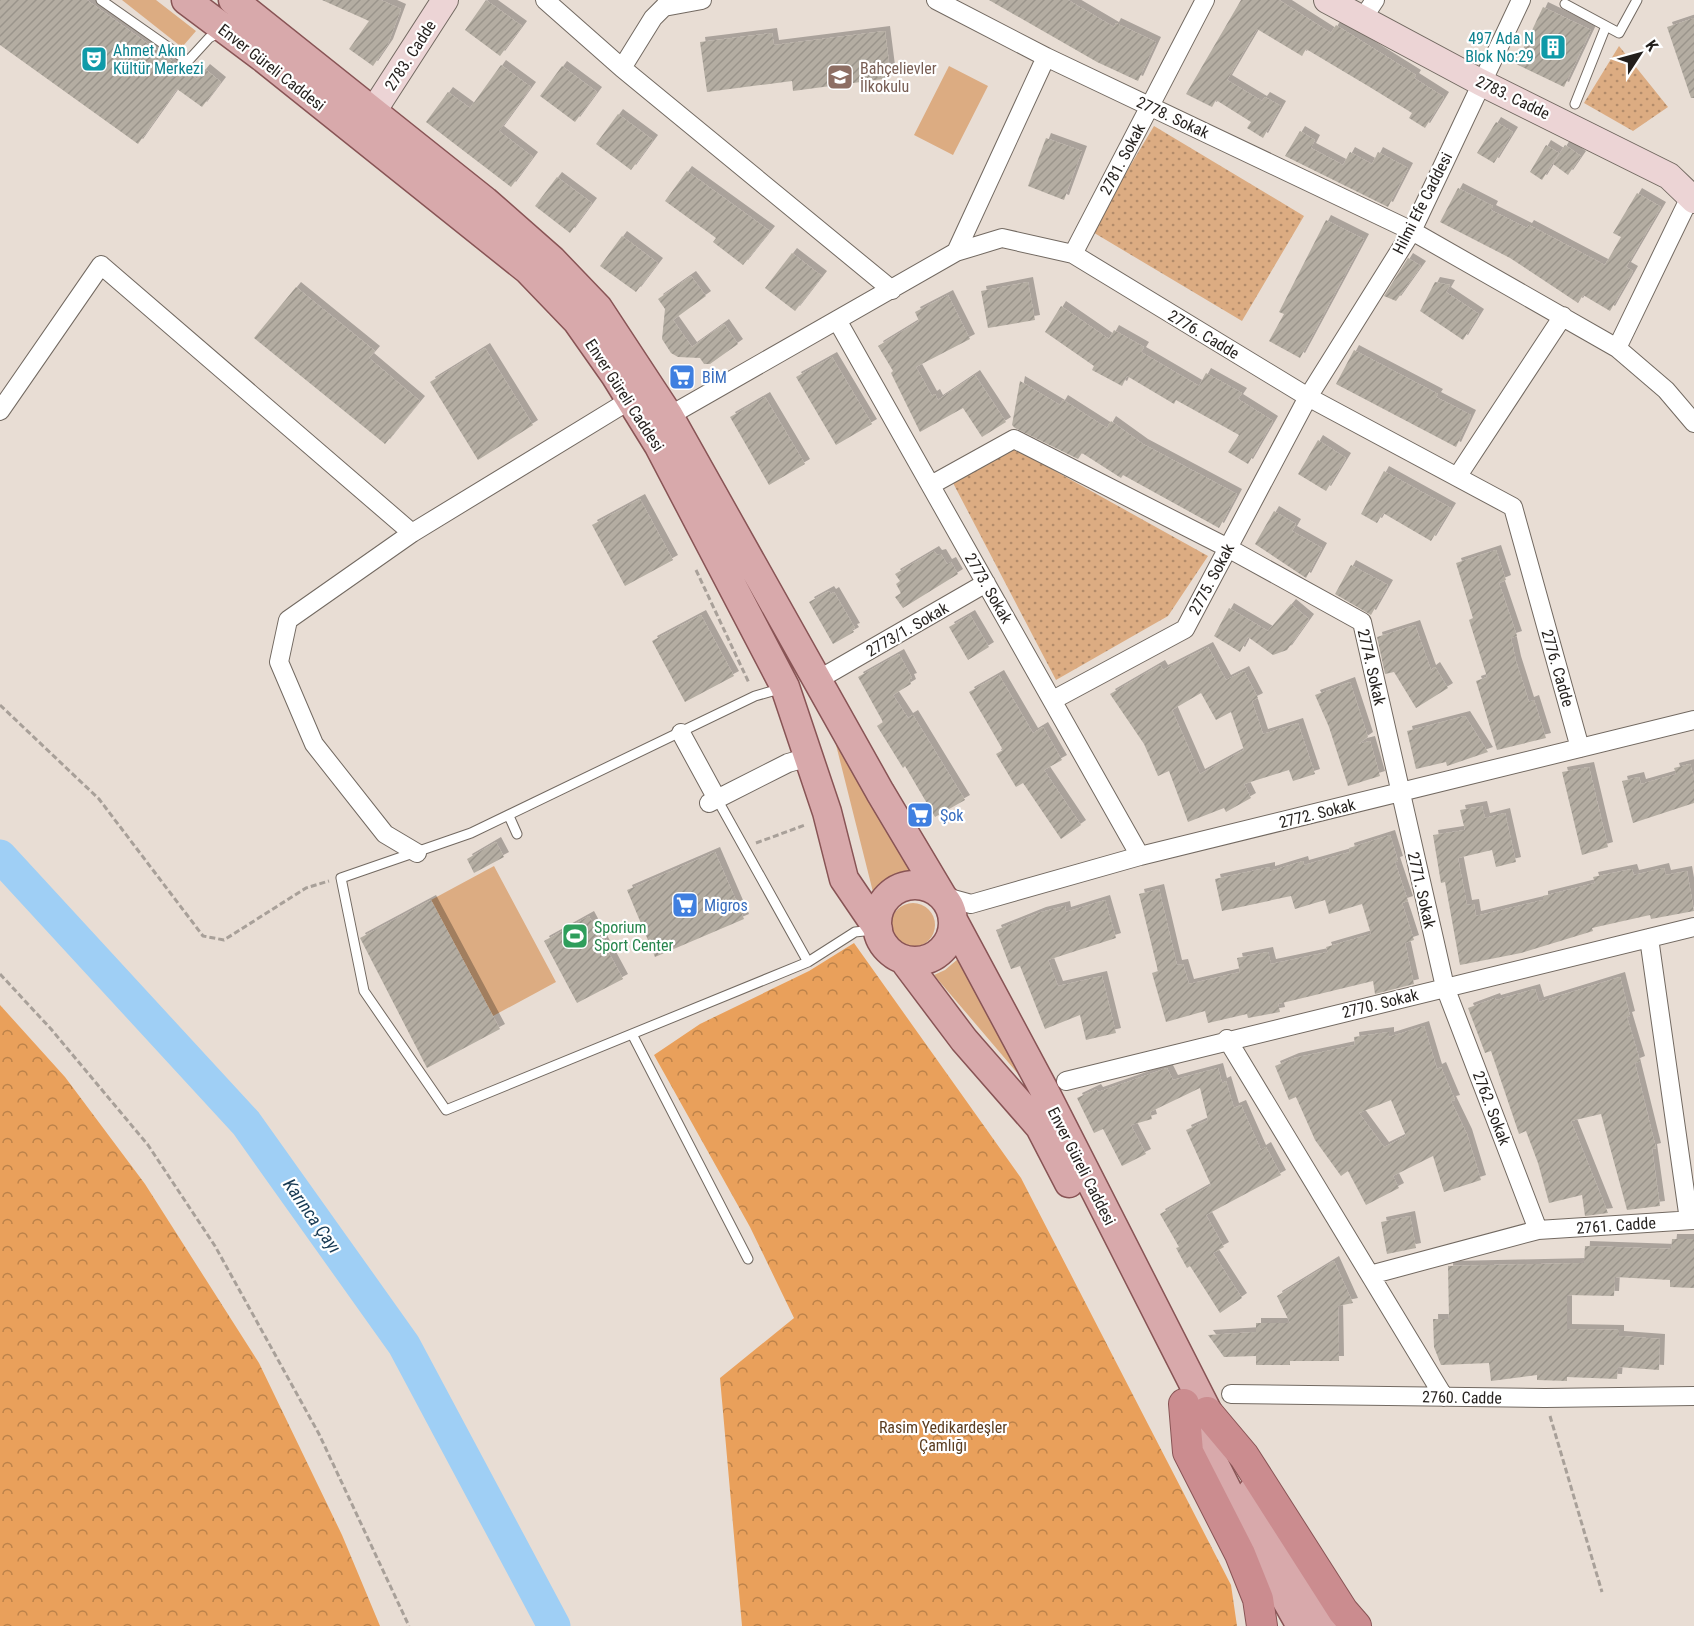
<svg xmlns="http://www.w3.org/2000/svg" width="1694" height="1626" font-family="'Roboto Condensed',sans-serif">
	<style>
		.green { fill: #dcac82 }
		.forest { fill: url(#forest-crowns) }
		.park { fill: url(#park-dots) }
		.lines { fill: none; stroke-linecap: round; stroke-linejoin: round }
		.river { stroke: #9fcff5; stroke-width: 33 }
		.building { fill: url(#building-hatch); fill-rule: evenodd; filter: url(#shadow) }
		.service-casing { stroke: #726961; stroke-width: 11 }
		.minor-casing { stroke: #726961; stroke-width: 20 }
		.secondary-casing { stroke: #726961; stroke-width: 28 }
		.primary-casing { stroke: #885455; stroke-width: 31 }
		.trunk-casing { stroke: #885455; stroke-width: 32 }
		.path { stroke: #a8a099; stroke-width: 3; stroke-dasharray: 6 3; stroke-linecap: butt }
		.service { stroke: #fff; stroke-width: 9 }
		.minor { stroke: #fff; stroke-width: 18 }
		.secondary { stroke: #ecd4d5; stroke-width: 26 }
		.primary { stroke: #d8a9ab; stroke-width: 28 }
		.trunk { stroke: #cb8c8f; stroke-width: 30 }
		.labels { text-anchor: middle; stroke-width: 4.5; stroke-linejoin: round; paint-order: stroke }
		.culture-label { font-size: 16px; fill: #0d838f; stroke: #fff; text-anchor: end }
		.street-label { font-size: 16px; fill: #231f1c; stroke: #fff }
		.education-label { font-size: 16px; fill: #785e54; stroke: #fff; text-anchor: start }
		.shop-label { font-size: 16px; fill: #366cbe; stroke: #fff; text-anchor: start }
		.leisure-label { font-size: 16px; fill: #27864d; stroke: #fff; text-anchor: start }
		.park-label { font-size: 16px; fill: #5a3c1f; stroke: #fff }
		.water-label { font-size: 18px; font-style: italic; fill: #163953; stroke: #fff }
	</style>
	<defs>
		<pattern id="forest-crowns" width="20" height="18" patternUnits="userSpaceOnUse" patternTransform="scale(1.5)"><rect width="20" height="18" fill="#e9a05b"/><path d="M2 6a3 3 0 1 1 6 0M12 15a3 3 0 1 1 6 0" fill="none" stroke="#bc824a"/></pattern>
		<pattern id="park-dots" width="8" height="8" patternUnits="userSpaceOnUse" patternTransform="scale(1.5)"><rect width="8" height="8" fill="#dcac82"/><path d="M2 2h.1M6 6h.1" fill="none" stroke="#b28b6a" stroke-width="1.8" stroke-linecap="round"/></pattern>
		<pattern id="building-hatch" width="6" height="6" patternUnits="userSpaceOnUse" patternTransform="scale(1.5)"><rect width="6" height="6" fill="#b4ada2"/><path d="M-1 1l2-2M0 6l6-6M5 7l2-2" fill="none" stroke="#9a948b"/></pattern>
		<filter id="shadow"><feDropShadow dx="5" dy="-5" stdDeviation="0" flood-color="#0004"/></filter>
	</defs>
	<rect width="100%" height="100%" fill="#e8ddd4"/>
	<!-- green -->
	<path class="green" d="M122,0H156L196,31L183,46L179,45Z
		M949,66L988,86L953,155L914,135Z
		M826,705L918,876L890,880L874,896Z
		M494,866L556,982L493,1016L431,900Z
		M891 925a22 22 0 1 1 44 0a22 22 0 1 1-44 0Z
		M965,953L1048,1109L934,975L945,970Z"/>
	<!-- forest -->
	<path class="forest" d="M854,943L1021,1178L1231,1585L1237,1626H742L720,1378L794,1318L750,1227L654,1055L700,1024L809,971Z
		M0,1005L65,1077L145,1184L259,1363L342,1535L380,1626H0Z"/>
	<!-- park -->
	<path class="park" d="M1619,46L1668,107L1633,131L1584,103Z
		M1154,126L1304,216L1242,321L1091,231Z
		M1012,447L1208,556L1168,616L1056,680L952,481Z"/>
	<g class="lines">
		<!-- river -->
		<path class="river" d="M0,856L246,1123L404,1345L554,1626"/>
	</g>
	<!-- building -->
	<path class="building" d="M0,0H87L197,79L205,69L221,82L202,107L177,89L138,144L0,45Z
		M322,0H381L401,9L388,44L373,66L349,49L369,21Z
		M486,0L522,26L500,56L465,30Z
		M989,0H1068L1114,27L1116,23L1156,42L1138,81L1097,62Z
		M1241,0H1279L1331,33L1336,25L1416,75L1414,78L1444,97L1425,128L1409,118L1412,113L1368,86L1306,49L1302,56L1257,29L1227,80L1262,101L1265,97L1281,106L1263,138L1247,128L1251,122L1216,100L1212,107L1186,94Z
		M1543,7L1591,30L1564,87L1516,64Z
		M1694,18V98H1691L1667,27Z
		M885,31L891,78L793,91L792,81L707,92L700,42L772,33L774,45Z
		M501,65L531,87L499,131L533,157L511,187L426,122L448,92L470,108Z
		M562,66L597,92L575,122L540,96Z
		M618,114L653,140L631,170L596,144Z
		M1496,122L1513,132L1494,163L1477,153Z
		M1300,131L1315,140L1311,148L1343,165L1350,152L1372,164L1378,152L1408,168L1388,207L1285,156Z
		M1046,138L1082,151L1064,200L1028,186Z
		M1546,145L1559,153L1542,180L1530,172Z
		M1565,145L1581,156L1568,175L1553,164Z
		M687,171L770,231L743,265L713,242L716,238L665,201Z
		M557,177L592,203L570,233L535,206Z
		M1458,188L1493,206L1491,210L1527,228L1529,225L1605,265L1621,237L1613,233L1637,193L1661,207L1626,267L1633,271L1610,311L1583,295L1578,303L1510,258L1440,222Z
		M1326,220L1364,239L1300,358L1269,341L1284,314L1279,312Z
		M622,236L658,263L636,292L600,266Z
		M792,253L822,276L795,311L765,288Z
		M1408,258L1421,266L1396,301L1384,296Z
		M691,276L706,296L673,320L692,347L724,324L738,344L710,364H704L700,358L678,357L671,353L662,339L665,309L658,299Z
		M1028,282L1035,320L988,328L981,291Z
		M1435,282L1450,285L1446,292L1479,314L1463,340L1420,311Z
		M296,287L375,351L369,358L420,401L385,444L254,338Z
		M948,295L970,339L916,367L932,396L935,394L938,400L975,375L1006,422L982,437L963,408L920,432L891,373L893,371L878,346L919,321L915,312Z
		M1061,306L1109,339L1114,330L1144,347L1141,352L1199,386L1206,373L1242,393L1238,399L1273,421L1248,464L1228,452L1239,435L1176,400L1174,404L1127,376L1122,386L1092,370L1094,366L1045,332Z
		M485,348L533,425L478,460L430,382Z
		M1354,350L1438,394L1436,397L1471,415L1456,447L1336,384Z
		M832,357L872,424L836,445L796,377Z
		M1020,381L1060,405L1063,400L1107,428L1111,421L1143,444L1237,494L1219,528L1123,475L1121,478L1082,453L1078,459L1015,428L1012,425Z
		M765,397L805,464L769,485L730,417Z
		M1318,440L1346,458L1326,491L1298,474Z
		M1384,471L1451,508L1431,541L1383,513L1377,523L1361,514Z
		M640,499L673,560L625,586L592,525Z
		M1274,511L1296,524L1292,531L1322,548L1306,578L1255,544Z
		M1496,550L1506,580L1499,583L1517,636L1511,638L1516,661L1529,702L1534,700L1546,738L1497,750L1476,681L1487,677L1469,620L1473,618L1456,563Z
		M934,551L937,555L941,554L947,564L951,562L958,574L903,608L895,597L901,593L896,584L900,581L895,574Z
		M1351,565L1388,585L1371,615L1335,594Z
		M829,591L831,594L834,592L855,628L852,629L854,632L833,644L809,602Z
		M1291,604L1309,619L1287,650L1273,655L1248,637L1240,652L1214,636L1229,608L1268,631Z
		M701,615L734,676L685,702L652,641Z
		M970,615L989,647L968,660L949,627Z
		M1415,625L1431,670L1435,667L1448,688L1416,708L1394,672L1385,674L1377,637Z
		M1208,647L1226,680L1244,671L1258,698L1252,701L1263,734L1298,723L1315,774L1293,781L1289,770L1244,784L1251,798L1226,812L1224,808L1188,822L1169,771L1158,776L1144,744L1110,694L1160,665L1163,670ZM1201,693L1216,720L1231,712L1244,750L1200,774L1172,710Z
		M899,654L912,678L909,679L911,684L893,695L908,718L913,715L965,800L935,817L905,766L903,768L877,726L883,722L858,677Z
		M999,675L1033,733L1043,727L1062,760L1044,770L1081,825L1061,839L1023,783L1016,787L996,754L1003,750L969,692Z
		M1350,682L1368,737L1358,744L1370,741L1380,776L1348,786L1329,727L1315,695Z
		M1465,716L1488,752L1447,766L1446,762L1416,769L1407,731Z
		M1690,764L1694,778V803L1633,823L1622,781L1639,777L1641,784L1676,774L1674,768Z
		M1589,767L1608,847L1582,855L1562,772Z
		M1482,806L1485,818L1505,813L1516,862L1496,867L1492,850L1458,858L1467,905L1474,904L1476,916L1543,900V896L1595,883L1593,877L1632,869L1634,875L1664,868L1666,875L1687,871L1694,911L1651,919L1650,915L1592,928L1593,931L1521,953L1460,965L1445,882L1441,883L1433,835L1465,830L1460,810Z
		M1390,835L1398,861L1395,862L1408,901L1402,903L1414,940L1405,943L1414,984L1375,994L1373,981L1278,1004L1280,1012L1248,1018L1247,1014L1208,1023L1205,1011L1166,1022L1152,973L1158,971L1139,894L1159,889L1177,965L1183,964L1189,984L1240,972L1237,958L1268,952L1271,964L1328,952L1326,947L1371,934L1362,904L1329,914L1325,900L1295,909L1291,896L1222,911L1215,879L1270,867V871L1303,861L1304,865L1350,852L1349,848Z
		M496,842L504,857L474,873L467,859Z
		M715,852L744,919L655,957L627,890Z
		M431,900L500,1029L427,1068L360,938Z
		M1105,900L1116,938L1048,960L1058,986L1102,976L1116,1033L1086,1040L1080,1015L1045,1029L1020,966L1011,969L996,930L1041,912L1065,906L1066,912Z
		M589,916L623,979L577,1003L544,941Z
		M1620,977L1630,1016L1627,1017L1640,1061L1635,1063L1656,1148L1652,1149L1660,1206L1627,1210L1601,1114L1571,1121L1608,1213L1585,1216L1582,1195L1549,1203L1538,1163L1526,1131L1519,1134L1491,1051L1485,1053L1468,1008L1495,998L1496,1000L1535,989L1539,1002Z
		M1424,1026L1437,1069L1441,1067L1455,1100L1451,1101L1467,1134L1481,1180L1444,1192L1433,1156L1393,1176L1399,1188L1366,1205L1348,1171L1341,1176L1315,1140L1296,1097L1289,1100L1275,1066L1294,1058L1355,1045L1354,1037L1389,1032V1037ZM1391,1100L1406,1136L1384,1147L1359,1113Z
		M1167,1068L1173,1080L1218,1068L1222,1083L1226,1081L1234,1108L1241,1105L1261,1150L1266,1147L1281,1175L1206,1215L1224,1247L1213,1253L1242,1298L1220,1313L1190,1266L1187,1268L1176,1248L1179,1247L1160,1214L1211,1185L1186,1130L1208,1120L1200,1088L1150,1112L1152,1119L1131,1125L1146,1154L1122,1166L1103,1129L1094,1133L1077,1098L1096,1089L1098,1092Z
		M1410,1216L1416,1248L1387,1254L1381,1222Z
		M1672,1239H1694V1288L1670,1287V1280L1615,1277L1614,1296L1567,1295V1329L1619,1330V1336L1660,1339L1659,1370L1618,1367L1617,1379L1567,1377V1381L1537,1380V1375L1491,1381L1489,1363L1441,1365L1434,1347L1433,1319H1449L1448,1266L1584,1263L1585,1246L1671,1249Z
		M1334,1261L1353,1303L1338,1306L1339,1361H1290V1365H1256V1356L1224,1357L1208,1335L1256,1332V1323H1290L1277,1296Z"/>
	<g class="lines">
		<defs>
			<path id="service" d="M101,0L188,61L209,38L220,32
				M1565,4L1619,33L1637,0
				M1575,104L1606,26
				M783,688L755,696L471,833L341,878L364,991L446,1110L808,962
				M717,799L808,962L855,932L873,930
				M509,816L517,834
				M632,1034L748,1259"/>
			<path id="minor" d="M545,0L622,68L892,290
				M936,0L1046,57L1412,231L1617,348L1666,390L1694,423
				M1363,18L1375,0
				M622,68L653,18L664,7L702,0
				M956,252L1046,57
				M1073,254L1205,0
				M837,320L1140,856
				M1617,348L1690,197
				M0,411L101,265L412,533L288,620L279,662L314,744L385,834L417,853
				M669,416L956,252L1002,238L1073,254L1308,397L1513,507L1580,748
				M1457,477L1563,316
				M931,485L1014,439L1228,548L1362,622L1445,987L1538,1230
				M412,533L630,400
				M828,674L986,583
				M1053,700L1185,629L1308,397L1412,231L1521,0
				M681,733L717,799
				M709,803L788,763L809,757
				M942,896L971,904L1140,856L1694,720
				M1649,938L1689,1220
				M1227,1039L1444,1397
				M1066,1081L1694,927
				M1370,1275L1538,1230L1694,1220
				M1231,1394L1545,1398L1694,1396"/>
			<path id="secondary" d="M1327,0L1480,82L1669,176L1694,200
				M374,110L445,0"/>
			<path id="primary" d="M186,0L262,57L528,270L577,321L615,375L659,446L785,687L827,812L844,879L878,929
				M233,0L485,201L552,260L598,308L669,416L880,792L942,896
				M877 923a38 38 0 1 1 76 0a38 38 0 1 1-76 0Z
				M954,922L1043,1088L1219,1434
				M903,959L964,1040L1040,1127L1069,1183
				M1190,1416L1253,1541L1301,1626
				M1252,1492L1327,1626"/>
			<path id="trunk" d="M1184,1404L1188,1452L1240,1554L1258,1599L1262,1626
				M1207,1412L1244,1456L1343,1611L1356,1626"/>
		</defs>
		<!-- service casing -->
		<use href="#service" class="service-casing"/>
		<!-- minor casing -->
		<use href="#minor" class="minor-casing"/>
		<!-- secondary casing -->
		<use href="#secondary" class="secondary-casing"/>
		<!-- primary casing -->
		<use href="#primary" class="primary-casing"/>
		<!-- trunk casing -->
		<use href="#trunk" class="trunk-casing"/>
		<!-- path -->
		<path class="path" d="M696,570L749,683
			M0,705L99,799L203,936L224,940L306,888L329,881
			M756,843L805,825
			M0,974L51,1029L148,1145L215,1246L319,1434L409,1626
			M1550,1416L1602,1592"/>
		<!-- service -->
		<use href="#service" class="service"/>
		<!-- minor -->
		<use href="#minor" class="minor"/>
		<!-- secondary -->
		<use href="#secondary" class="secondary"/>
		<!-- primary -->
		<use href="#primary" class="primary"/>
		<!-- trunk -->
		<use href="#trunk" class="trunk"/>
	</g>
	<!-- icons -->
	<defs>
		<symbol id="building-square" viewBox="-11 -11 22 22"><rect x="-9" y="-9" width="18" height="18" rx="4" fill="#0f9aa8" stroke="#fff"/><path d="M-4-6H4V6H1V3H-1V6H-4ZM-2.5-4.3h1.7v1.8h-1.7ZM.8-4.3h1.7v1.8H.8ZM-2.5-1h1.7V.8h-1.7ZM.8-1h1.7V.8H.8Z" fill="#fff"/></symbol>
		<symbol id="theatre-square" viewBox="-11 -11 22 22"><rect x="-9" y="-9" width="18" height="18" rx="4" fill="#0f9aa8" stroke="#fff"/><path d="M-5-5.5Q0-4 5-5.5V0Q5 5 0 6Q-5 5-5 0ZM-3.3-2.5H-1v1.5H-3.3ZM1-2.5H3.3v1.5H1ZM-2.8 1Q0 5.5 2.8 1Z" fill="#fff"/></symbol>
		<symbol id="school-square" viewBox="-11 -11 22 22"><rect x="-9" y="-9" width="18" height="18" rx="4" fill="#8d6e63" stroke="#fff"/><path d="M0-5L7-2L0 1L-7-2ZM-4 1L0 2.5L4 1V4Q0 6-4 4Z" fill="#fff"/></symbol>
		<symbol id="supermarket-square" viewBox="-11 -11 22 22"><rect x="-9" y="-9" width="18" height="18" rx="4" fill="#3f7fe0" stroke="#fff"/><path d="M-6-5.5h2.5l.6 2H6L4.5 2H-2.5L-4.4-4H-6ZM-1.5 3.2a1.3 1.3 0 1 0 .1 0ZM3 3.2a1.3 1.3 0 1 0 .1 0Z" fill="#fff"/></symbol>
		<symbol id="stadium-square" viewBox="-11 -11 22 22"><rect x="-9" y="-9" width="18" height="18" rx="4" fill="#2e9e5b" stroke="#fff"/><path d="M0-5a6.5 5 0 1 0 0 10a6.5 5 0 1 0 0-10ZM-3.5-1.8h7v3.6h-7Z" fill="#fff"/></symbol>
	</defs>
	<g fill-rule="evenodd">
		<use href="#building-square" x="1538" y="32" width="30" height="30"/>
		<use href="#theatre-square" x="79" y="44" width="30" height="30"/>
		<use href="#school-square" x="825" y="62" width="30" height="30"/>
		<use href="#supermarket-square" x="667" y="362" width="30" height="30"/>
		<use href="#supermarket-square" x="905" y="800" width="30" height="30"/>
		<use href="#supermarket-square" x="670" y="890" width="30" height="30"/>
		<use href="#stadium-square" x="560" y="921" width="30" height="30"/>
	</g>
	<g class="labels">
		<!-- culture labels -->
		<g class="culture-label">
			<text x="1534" y="44">497 Ada N<tspan x="1534" dy="18">Blok No:29</tspan></text>
			<text x="113" y="56" text-anchor="start">Ahmet Akın<tspan x="113" dy="18">Kültür Merkezi</tspan></text>
		</g>
		<!-- street labels -->
		<g class="street-label">
			<text transform="translate(410 55) rotate(-57)" y="6">2783. Cadde</text>
			<text transform="translate(272 67) rotate(38)" y="6">Enver Güreli Caddesi</text>
			<text transform="translate(1513 97) rotate(26)" y="6">2783. Cadde</text>
			<text transform="translate(1173 117) rotate(25)" y="6">2778. Sokak</text>
			<text transform="translate(1122 159) rotate(-62)" y="6">2781. Sokak</text>
			<text transform="translate(1422 203) rotate(-63)" y="6">Hilmi Efe Caddesi</text>
			<text transform="translate(1204 334) rotate(31)" y="6">2776. Cadde</text>
			<text transform="translate(625 395) rotate(57)" y="6">Enver Güreli Caddesi</text>
			<text transform="translate(1211 579) rotate(-62)" y="6">2775. Sokak</text>
			<text transform="translate(989 588) rotate(60)" y="6">2773. Sokak</text>
			<text transform="translate(907 629) rotate(-30)" y="6">2773/1. Sokak</text>
			<text transform="translate(1372 667) rotate(77)" y="6">2774. Sokak</text>
			<text transform="translate(1558 668) rotate(74)" y="6">2776. Cadde</text>
			<text transform="translate(1317 813) rotate(-14)" y="6">2772. Sokak</text>
			<text transform="translate(1422 890) rotate(77)" y="6">2771. Sokak</text>
			<text transform="translate(1380 1003) rotate(-14)" y="6">2770. Sokak</text>
			<text transform="translate(1492 1108) rotate(69)" y="6">2762. Sokak</text>
			<text transform="translate(1082 1166) rotate(63)" y="6">Enver Güreli Caddesi</text>
			<text transform="translate(1616 1225) rotate(-4)" y="6">2761. Cadde</text>
			<text transform="translate(1462 1397) rotate(1)" y="6">2760. Cadde</text>
		</g>
		<!-- education labels -->
		<g class="education-label">
			<text x="860" y="74">Bahçelievler<tspan x="860" dy="18">İlkokulu</tspan></text>
		</g>
		<!-- shop labels -->
		<g class="shop-label">
			<text x="702" y="383">BİM</text>
			<text x="940" y="821">Şok</text>
			<text x="704" y="911">Migros</text>
		</g>
		<!-- leisure labels -->
		<g class="leisure-label">
			<text x="594" y="933">Sporium<tspan x="594" dy="18">Sport Center</tspan></text>
		</g>
		<!-- park labels -->
		<g class="park-label">
			<text x="943" y="1433">Rasim Yedikardeşler<tspan x="943" dy="18">Çamlığı</tspan></text>
		</g>
		<!-- water labels -->
		<g class="water-label">
			<text transform="translate(312 1216) rotate(55)" y="6">Karınca Çayı</text>
		</g>
	</g>
	<!-- north arrow -->
	<g transform="translate(1640 54) rotate(54)" stroke="#ffffff" stroke-width="4.5" paint-order="stroke">
	<path d="M0-4.5L10 22L0 15L-10 22Z" fill="#231f1c"/>
	<text y="-9" font-size="16" font-weight="bold" text-anchor="middle" fill="#231f1c">K</text>
	</g>
</svg>
